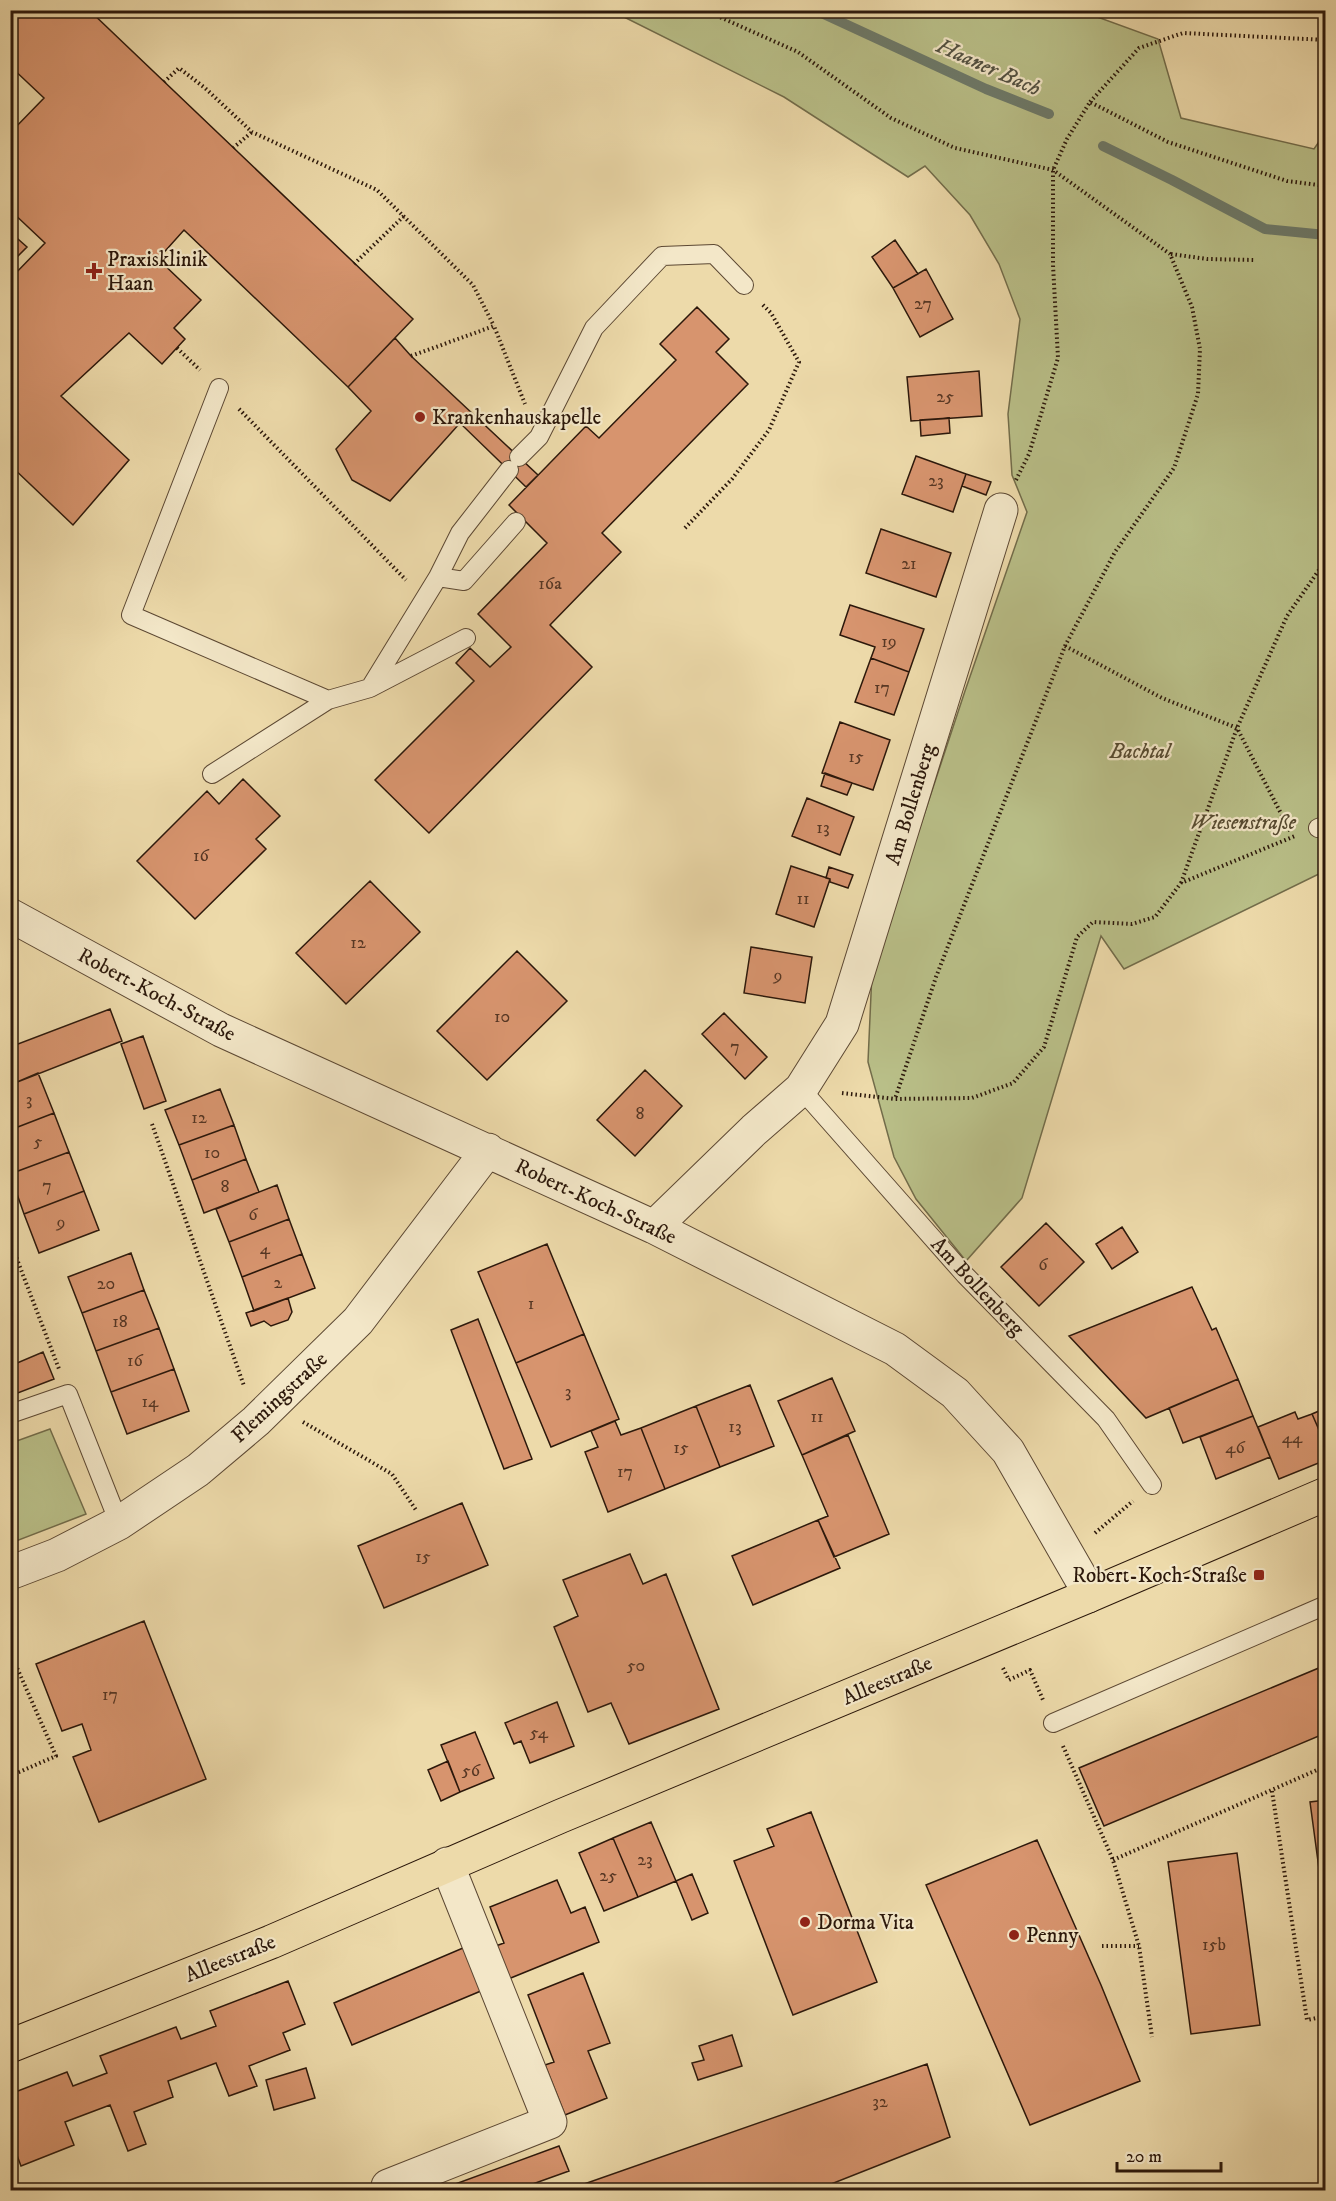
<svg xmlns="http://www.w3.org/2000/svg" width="1336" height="2201" font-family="'IM FELL DW Pica',serif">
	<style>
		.green { fill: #b9bf88; stroke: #726c4a; stroke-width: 1.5 }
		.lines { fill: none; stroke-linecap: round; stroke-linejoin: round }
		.stream { stroke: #6d7a6a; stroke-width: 10 }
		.building { fill: #d7946e; stroke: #2c180b; stroke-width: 1.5 }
		.lane-casing { stroke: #5c4833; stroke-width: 20 }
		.street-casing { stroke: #5c4833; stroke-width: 35 }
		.primary-casing { stroke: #2c180b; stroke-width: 35 }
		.path { stroke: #2c180b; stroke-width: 4; stroke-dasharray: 1.5 3; stroke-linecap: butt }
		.lane { stroke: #f3e7c8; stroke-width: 18 }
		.street { stroke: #f3e7c8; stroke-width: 33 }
		.primary { stroke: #eddaaa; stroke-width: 33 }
		.poi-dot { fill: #8f2418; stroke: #f3e7c8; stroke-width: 2 }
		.labels { text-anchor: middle; stroke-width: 4.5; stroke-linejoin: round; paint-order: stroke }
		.number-label { font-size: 18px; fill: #573724 }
		.poi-label { font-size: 21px; fill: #2c180b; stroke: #f3e7c8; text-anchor: start }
		.park-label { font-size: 21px; font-style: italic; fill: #564a30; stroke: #f3e7c8 }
		.street-label { font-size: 21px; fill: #2c180b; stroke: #f3e7c8 }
		.water-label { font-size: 22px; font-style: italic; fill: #525142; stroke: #f3e7c8 }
	</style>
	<rect width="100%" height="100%" fill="#eddaaa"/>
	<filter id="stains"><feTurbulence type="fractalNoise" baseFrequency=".00333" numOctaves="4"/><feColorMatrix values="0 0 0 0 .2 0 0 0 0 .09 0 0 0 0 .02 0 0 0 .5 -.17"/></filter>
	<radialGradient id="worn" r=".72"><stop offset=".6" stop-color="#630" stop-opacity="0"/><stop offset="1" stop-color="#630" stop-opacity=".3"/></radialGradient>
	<!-- green -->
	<path class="green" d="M612,11H1081L1158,39L1181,118L1314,149L1325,133L1326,698L1323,702L1326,711L1325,871L1124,969L1101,936L1022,1198L966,1261L916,1199L894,1157L868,1062L872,972L965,691L1027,512L1012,475L1008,414L1020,319L999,264L970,215L925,166L908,177L784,97Z
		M50,1429L86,1514L11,1543V1443Z"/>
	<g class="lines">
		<!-- stream -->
		<path class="stream" d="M815,10L986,89L1049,114
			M1103,146L1172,180L1265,229L1326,235"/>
	</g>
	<!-- building -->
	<path class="building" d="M10,10H89L413,319L348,387L184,230L158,259L201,300L174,328L185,339L162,364L129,333L61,396L129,460L73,525L10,465V279L45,243L10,210V133L44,98L10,66Z
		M10,232L27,247L10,264Z
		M895,240L918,274L893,288L872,257Z
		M926,269L953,319L920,337L893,288Z
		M697,307L729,339L716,352L748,384L602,533L621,552L550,625L592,667L429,833L375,780L474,681L456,663L470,648L490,667L511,647L478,614L547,543L509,505L586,426L599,438L676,360L660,344Z
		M395,338L411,356L538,475L526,487L460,423L390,501L352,480L336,449L371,411L348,387Z
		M979,371L982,416L911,421L907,377Z
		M949,418L950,433L921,436L920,420Z
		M916,456L966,474L953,512L902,494Z
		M966,474L991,482L986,495L962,486Z
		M881,529L951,553L936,597L866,573Z
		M850,605L924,629L909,672L871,658L875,647L840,635Z
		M871,658L909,672L894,715L855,702Z
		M840,722L890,740L873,790L822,773Z
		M825,773L852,783L847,795L821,786Z
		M243,779L280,816L256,839L266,849L195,919L137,861L207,791L219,804Z
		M807,798L854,817L840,855L792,836Z
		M791,866L830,879L814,927L776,914Z
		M829,867L853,875L848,888L830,882V879L826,878Z
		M370,881L420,932L346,1004L296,953Z
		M751,947L812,957L805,1003L744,993Z
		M517,951L567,1001L487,1080L437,1031Z
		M110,1009L122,1041L10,1085V1047Z
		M724,1013L767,1057L745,1079L702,1034Z
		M143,1036L166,1101L144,1109L121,1044Z
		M645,1070L682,1106L635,1156L597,1120Z
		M38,1073L54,1113L10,1130V1085Z
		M220,1089L234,1125L179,1145L165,1110Z
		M54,1113L69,1152L10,1174V1130Z
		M234,1125L246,1159L192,1180L179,1145Z
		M69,1152L84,1191L24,1214L10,1174Z
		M246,1159L259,1192L204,1213L192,1180Z
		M277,1185L289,1219L229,1242L216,1209Z
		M84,1191L99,1230L39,1253L24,1214Z
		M289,1219L302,1254L242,1277L229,1242Z
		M1046,1223L1084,1262L1039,1306L1001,1267Z
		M1122,1227L1138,1252L1112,1269L1096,1244Z
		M547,1244L584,1334L516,1363L478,1272Z
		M131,1253L144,1290L82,1313L68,1277Z
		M302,1254L315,1288L254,1311L242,1277Z
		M1192,1287L1212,1330L1216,1328L1238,1379L1146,1418L1069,1336Z
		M144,1290L159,1328L96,1351L82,1313Z
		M288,1298L292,1312L288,1320L271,1326L264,1321L251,1326L246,1313Z
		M478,1319L532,1459L504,1469L451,1330Z
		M159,1328L174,1369L111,1392L96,1351Z
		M584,1334L619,1419L551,1447L516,1363Z
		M43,1352L54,1379L10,1396V1366Z
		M174,1369L189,1411L127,1434L111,1392Z
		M832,1378L855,1431L802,1455L778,1401Z
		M1238,1379L1253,1416L1183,1443L1169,1408Z
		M750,1385L774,1446L720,1467L696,1406Z
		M696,1406L720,1467L665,1489L641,1428Z
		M1326,1408V1446L1312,1414Z
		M1295,1412L1298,1419L1312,1414L1326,1446V1460L1279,1479L1258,1427Z
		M1253,1416L1270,1457L1216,1479L1200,1437Z
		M615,1421L621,1435L641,1428L665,1489L608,1512L585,1452L598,1447L591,1431Z
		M848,1435L889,1534L834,1557L818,1520L828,1516L802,1455Z
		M462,1503L488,1565L384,1608L358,1546Z
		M818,1520L840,1568L753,1605L732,1556Z
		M630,1554L643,1584L666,1574L719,1709L629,1744L611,1703L588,1712L554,1627L578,1616L563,1580Z
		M144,1621L206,1779L99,1822L73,1757L91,1750L82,1724L62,1731L36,1664Z
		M1326,1665V1733L1104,1826L1079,1768Z
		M557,1702L574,1746L530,1763L521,1741L514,1744L505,1723Z
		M475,1732L494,1778L460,1792L441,1745Z
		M448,1761L460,1792L441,1801L428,1770Z
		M1326,1800V1921L1310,1802Z
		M811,1812L877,1982L793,2015L734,1861L774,1846L767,1829Z
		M651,1822L676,1881L638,1897L613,1838Z
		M613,1838L638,1897L604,1911L579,1853Z
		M1037,1840L1101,1985L1140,2081L1030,2125L926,1885Z
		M1237,1853L1260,2025L1191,2034L1168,1862Z
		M692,1874L708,1913L692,1920L676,1881Z
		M557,1880L571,1913L585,1907L599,1942L506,1980L493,1947L504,1943L490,1907Z
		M470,1945L488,1988L352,2045L334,2003Z
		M583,1973L610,2043L588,2051L607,2098L565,2115L545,2065L554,2062L528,1995Z
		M288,1981L305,2024L283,2033L290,2050L249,2066L257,2086L229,2096L216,2063L168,2081L173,2097L134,2112L146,2144L128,2151L110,2105L65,2122L74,2145L21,2166L15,2150L10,2152V2094L67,2072L73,2086L107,2073L100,2056L176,2027L181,2039L216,2026L210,2011Z
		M732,2035L742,2066L698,2080L692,2063L704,2060L699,2046Z
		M927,2064L950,2137L816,2190H567Z
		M306,2068L315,2098L274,2110L266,2080Z
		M559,2146L569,2171L516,2190H439Z"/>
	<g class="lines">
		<defs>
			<path id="lane" d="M219,388L131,615L328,700L370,688L438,577L460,533L509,470
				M519,457L539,437L594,328L662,256L714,254L744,285
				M438,577L464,581L516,522
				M370,688L466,638
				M212,774L328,700
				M1318,828L1326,825
				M801,1089L965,1275L1106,1419L1152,1485
				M10,1414L68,1394L119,1523
				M1053,1723L1326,1605"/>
			<path id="street" d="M10,915L221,1030L654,1227L895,1349L955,1393L1008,1451L1082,1580L1088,1596
				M654,1227L754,1130L801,1089L842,1024L1001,510
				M10,1573L57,1555L119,1523L198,1470L256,1421L358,1321L488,1150
				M388,2186L550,2122L447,1864"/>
			<path id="primary" d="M10,2046L271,1942L561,1816L1088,1596L1326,1494"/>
		</defs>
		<!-- lane casing -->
		<use href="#lane" class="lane-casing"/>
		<!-- street casing -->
		<use href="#street" class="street-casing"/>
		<!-- primary casing -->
		<use href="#primary" class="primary-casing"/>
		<!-- path -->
		<path class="path" d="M704,10L798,52L891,118L955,148L1053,170L1170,254L1192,307L1200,349L1198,394L1174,468L1115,552L1065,646L936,977L895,1099
			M164,82L179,68L205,88L252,132L377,190L473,285L494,326
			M1090,102L1139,48L1183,33L1326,40
			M233,148L252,132
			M1171,254L1207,259L1254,260
			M354,264L404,216
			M177,348L200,370
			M411,356L494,326L525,404
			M239,409L406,580
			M1016,480L1029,454L1058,358L1053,265V170L1067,139L1090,102L1168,142L1287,181L1326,186
			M685,528L732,479L769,430L799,362L771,313L762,304
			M1065,646L1162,698L1237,728L1290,831
			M1181,883L1237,728L1287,616L1326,560
			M842,1093L895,1099L972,1098L1013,1083L1044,1047L1077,937L1093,922L1132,924L1155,917L1181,883L1295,836
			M152,1124L244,1386
			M10,1241L59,1369
			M303,1422L392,1474L416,1510
			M1095,1533L1133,1501
			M10,1652L56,1756L10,1776
			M1003,1668L1009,1680L1030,1670L1043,1700
			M1063,1746L1113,1860L1139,1946L1152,2037
			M1272,1791L1307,2020L1326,2016
			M1113,1860L1326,1766
			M1102,1946H1139"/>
		<!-- lane -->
		<use href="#lane" class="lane"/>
		<!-- street -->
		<use href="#street" class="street"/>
		<!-- primary -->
		<use href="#primary" class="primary"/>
	</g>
	<!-- markers -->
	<g class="poi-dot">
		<path d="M91 262h6v6h6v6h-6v6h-6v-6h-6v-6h6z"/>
		<circle cx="420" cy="417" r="6"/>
		<rect x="1253" y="1569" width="12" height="12" rx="3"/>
		<circle cx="805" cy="1922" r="6"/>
		<circle cx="1014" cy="1935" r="6"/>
	</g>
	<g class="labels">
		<!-- number labels -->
		<g class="number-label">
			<text x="923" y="309">27</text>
			<text x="945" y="402">25</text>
			<text x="936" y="486">23</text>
			<text x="909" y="569">21</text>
			<text x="550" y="589">16a</text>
			<text x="889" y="647">19</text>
			<text x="882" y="693">17</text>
			<text x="856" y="762">15</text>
			<text x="823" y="833">13</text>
			<text x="201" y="861">16</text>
			<text x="803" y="904">11</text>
			<text x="358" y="948">12</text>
			<text x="778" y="981">9</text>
			<text x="502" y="1022">10</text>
			<text x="735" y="1052">7</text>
			<text x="29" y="1105">3</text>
			<text x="640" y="1119">8</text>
			<text x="199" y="1123">12</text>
			<text x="38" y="1147">5</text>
			<text x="212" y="1158">10</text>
			<text x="47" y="1191">7</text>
			<text x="225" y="1192">8</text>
			<text x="253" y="1220">6</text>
			<text x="61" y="1228">9</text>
			<text x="265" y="1254">4</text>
			<text x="1043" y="1270">6</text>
			<text x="278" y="1288">2</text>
			<text x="106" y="1289">20</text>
			<text x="531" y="1309">1</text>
			<text x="120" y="1327">18</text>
			<text x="135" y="1366">16</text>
			<text x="568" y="1397">3</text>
			<text x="150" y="1407">14</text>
			<text x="817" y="1422">11</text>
			<text x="735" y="1432">13</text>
			<text x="1292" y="1443">44</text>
			<text x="681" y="1453">15</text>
			<text x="1235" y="1453">46</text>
			<text x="625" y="1477">17</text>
			<text x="423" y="1562">15</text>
			<text x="636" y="1671">50</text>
			<text x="110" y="1700">17</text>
			<text x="539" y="1738">54</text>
			<text x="471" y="1776">56</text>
			<text x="645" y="1865">23</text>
			<text x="608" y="1881">25</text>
			<text x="1214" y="1950">15b</text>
			<text x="880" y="2107">32</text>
		</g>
		<!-- poi labels -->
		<g class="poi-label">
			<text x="107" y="266">Praxisklinik<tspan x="107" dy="24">Haan</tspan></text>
			<text x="432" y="424">Krankenhauskapelle</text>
			<text x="1247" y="1582" text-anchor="end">Robert-Koch-Straße</text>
			<text x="817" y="1929">Dorma Vita</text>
			<text x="1026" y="1942">Penny</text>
		</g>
		<!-- park labels -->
		<g class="park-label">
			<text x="1140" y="758">Bachtal</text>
			<text x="1243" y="829">Wiesenstraße</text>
		</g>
		<!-- street labels -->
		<g class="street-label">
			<text transform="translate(910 804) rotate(-73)" y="7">Am Bollenberg</text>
			<text transform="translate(157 994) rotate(28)" y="7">Robert-Koch-Straße</text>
			<text transform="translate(596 1201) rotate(25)" y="7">Robert-Koch-Straße</text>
			<text transform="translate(978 1286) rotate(47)" y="7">Am Bollenberg</text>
			<text transform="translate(279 1397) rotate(-43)" y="7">Flemingstraße</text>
			<text transform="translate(887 1680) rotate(-23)" y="7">Alleestraße</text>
			<text transform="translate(230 1958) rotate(-22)" y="7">Alleestraße</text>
		</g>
		<!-- water labels -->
		<g class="water-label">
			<text transform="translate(989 66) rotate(24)" y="8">Haaner Bach</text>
		</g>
	</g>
	<!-- margin -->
	<rect width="1336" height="2201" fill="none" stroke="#eddaaa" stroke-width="36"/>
	<rect x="12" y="12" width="1312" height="2177" fill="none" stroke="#2c180b" stroke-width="3"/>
	<rect x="18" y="18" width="1300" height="2165" fill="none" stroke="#2c180b" stroke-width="1.5"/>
	<!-- scale -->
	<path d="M1117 2162v9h104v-9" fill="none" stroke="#2c180b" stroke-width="3"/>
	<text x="1126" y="2162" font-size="18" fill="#2c180b" stroke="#f3e7c8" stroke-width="4.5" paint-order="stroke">20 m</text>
	<rect width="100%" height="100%" filter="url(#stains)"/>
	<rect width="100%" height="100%" fill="url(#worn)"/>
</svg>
